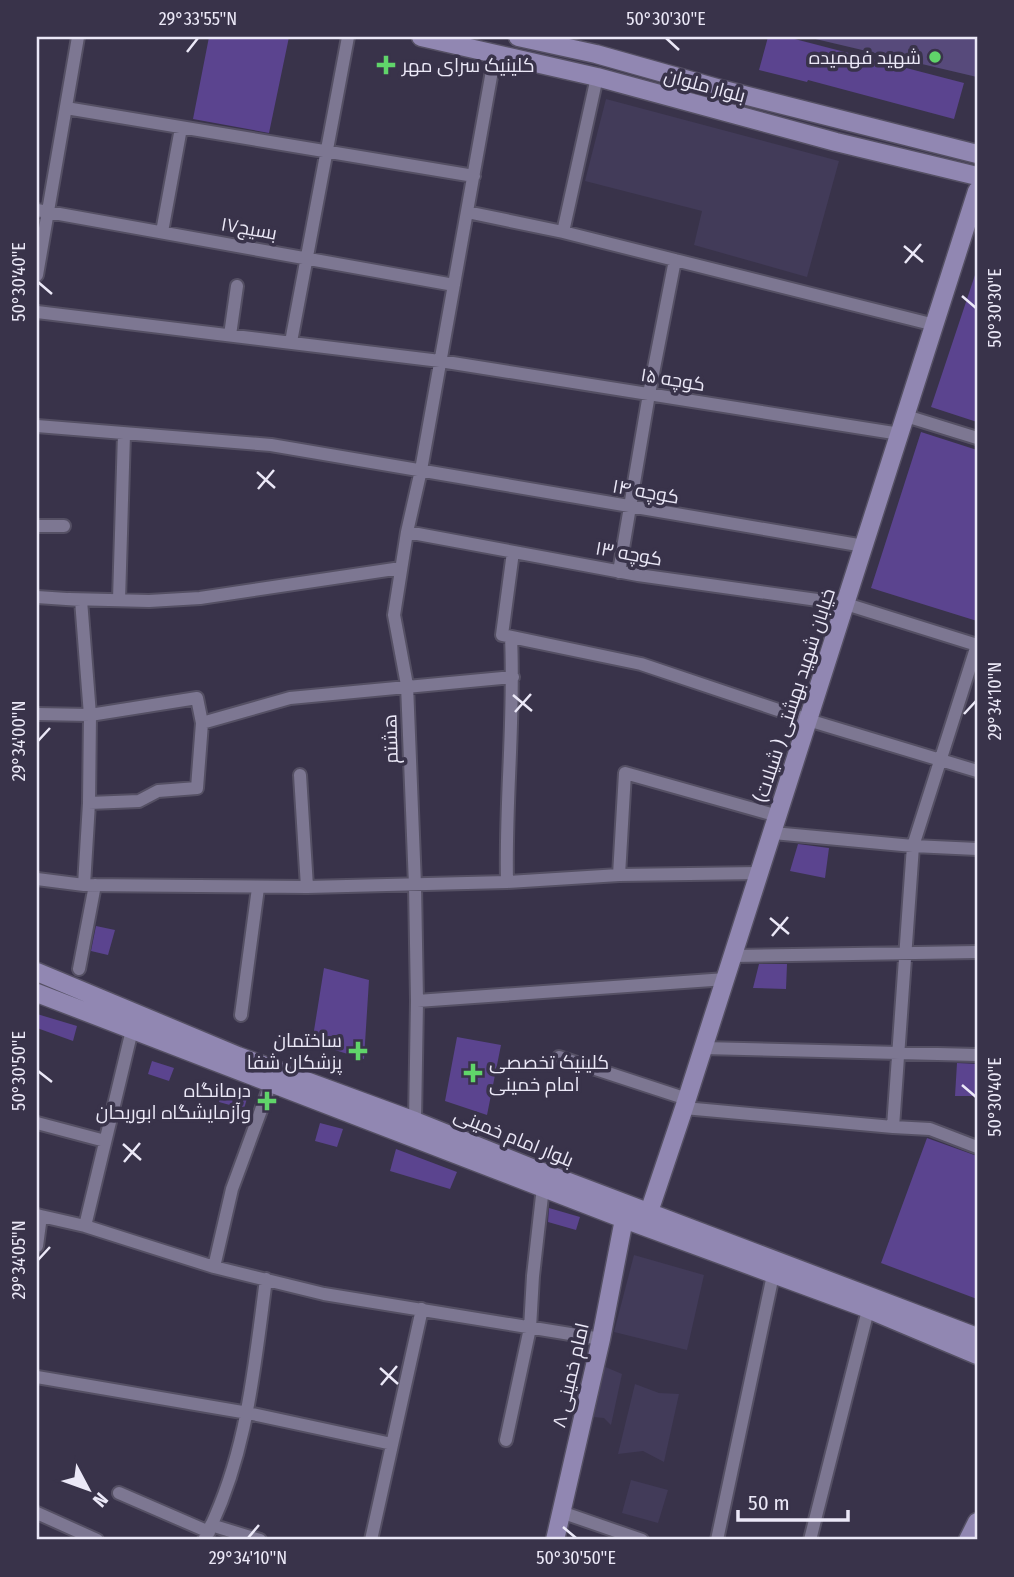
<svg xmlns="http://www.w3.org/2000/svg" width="1014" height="1577" font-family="'Fira Sans Condensed',Cairo,sans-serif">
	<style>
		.built { fill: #423b59 }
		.pitch { fill: #574a7b }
		.building { fill: #5b448f }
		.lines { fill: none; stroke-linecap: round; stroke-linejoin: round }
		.street-casing { stroke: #555064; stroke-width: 16 }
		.secondary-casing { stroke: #555064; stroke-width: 21 }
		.street { stroke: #7d7792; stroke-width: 12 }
		.secondary { stroke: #9187b2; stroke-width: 18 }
		.ticks { fill: none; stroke: #ebe8f7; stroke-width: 2.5 }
		.poi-dot { fill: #60d56a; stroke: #39334a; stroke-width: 2.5 }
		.labels { text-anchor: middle; stroke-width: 7; stroke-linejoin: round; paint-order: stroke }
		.poi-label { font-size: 19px; fill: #ebe8f7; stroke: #39334a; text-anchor: end }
		.street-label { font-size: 19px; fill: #ebe8f7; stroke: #39334a }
		.neatline { fill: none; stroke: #ebe8f7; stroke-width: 2.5 }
		.ticks-label { font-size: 18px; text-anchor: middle; fill: #ebe8f7 }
	</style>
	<rect width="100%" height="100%" fill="#39334a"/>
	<!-- built -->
	<path class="built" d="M606,99L839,161L807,277L694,245L702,211L585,181Z
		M634,1255L704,1275L687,1350L614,1332Z
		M603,1366L622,1374L611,1425L604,1418L593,1417Z
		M635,1384L659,1393L679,1394L664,1462L643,1451L618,1454Z
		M631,1480L668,1490L658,1523L622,1513Z"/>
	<!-- pitch -->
	<path class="pitch" d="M807,37H977V77Z"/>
	<!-- building -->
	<path class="building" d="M209,37H289L269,133L193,119Z
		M768,37H787L964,83L954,119L808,80L807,82L759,70Z
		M975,275H977V422L931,407Z
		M921,432L977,450V621L871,588Z
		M798,844L829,848L825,878L790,871Z
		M96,926L115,930L108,955L91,951Z
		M759,964H787L786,989L753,988Z
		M324,968L369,980L364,1059L312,1043Z
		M37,1014L77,1026L73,1041L37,1028Z
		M457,1037L501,1045L487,1115L445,1101Z
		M152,1061L174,1068L169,1081L148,1074Z
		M957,1063L977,1064V1096H955Z
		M224,1085L249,1091L244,1109L219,1102Z
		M320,1123L343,1129L337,1147L315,1141Z
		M927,1138L977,1156V1299L881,1263Z
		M396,1149L457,1172L450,1189L390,1171Z
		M549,1208L580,1217L576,1230L548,1222Z"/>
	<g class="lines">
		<defs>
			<path id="street" d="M66,108L474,176
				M37,210L454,285
				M467,212L563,232L597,77
				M162,232L181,128
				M563,232L935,325
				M37,275L78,37
				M37,312L440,361L900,434
				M230,335L237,286
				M291,342L348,37
				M906,416L977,438
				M37,426L271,445L864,546
				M37,526H64
				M407,532L638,575L846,604L977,645L913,846L893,1127
				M513,552L502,635L641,664L808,720L977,771
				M619,572L649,394L675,260
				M37,597L81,600L90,715L89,803L84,885
				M69,599L149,601L200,598L401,568
				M119,600L124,434
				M37,714L90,715L197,698L202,723L197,788L158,791L139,801L89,803
				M202,723L290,698L513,677
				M300,775L307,887
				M773,833L913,846L977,849
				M619,875L625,773L778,816
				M37,879L84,885L307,887L507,882L619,875L760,873
				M507,882C505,800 515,719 511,637
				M733,956L977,952
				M79,969L95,885
				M417,1001L726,979
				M241,1015L258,888
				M703,1048L977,1055
				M559,1057L687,1099
				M684,1108L893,1127L930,1129L977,1147
				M415,1121L417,1001L415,885L407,685L394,615L407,532L421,470L495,54
				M37,1123L105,1141
				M37,1215L41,1216L37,1246
				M41,1216L85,1226L214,1267L324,1294L601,1339
				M85,1226L132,1030
				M214,1267L232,1189L271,1083
				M37,1377L248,1413L392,1444
				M506,1440L530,1328L533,1276L543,1187
				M119,1493L209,1532
				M561,1512L642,1540
				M37,1513L97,1540
				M211,1525L260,1540
				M204,1540C247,1458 254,1369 266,1279
				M371,1540L422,1309
				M717,1540L773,1275
				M810,1540L868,1310"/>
			<path id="secondary" d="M421,37L597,77L836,142L977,176
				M518,37L596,54L724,90L977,154
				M37,972L238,1056L415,1121L532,1168L977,1337
				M37,993L624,1219L863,1307L977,1355
				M649,1212L684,1108L977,191
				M555,1540L601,1339L624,1219
				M968,1540L977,1522"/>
		</defs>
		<!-- street casing -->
		<use href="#street" class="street-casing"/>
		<!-- secondary casing -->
		<use href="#secondary" class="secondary-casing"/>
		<!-- street -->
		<use href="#street" class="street"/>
		<!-- secondary -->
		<use href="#secondary" class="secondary"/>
	</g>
	<!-- ticks -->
	<path class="ticks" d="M666,38L679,50M187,52L198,38M904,246L923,262M905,263L921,244M38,282L52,294M962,296L976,308M257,472L275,488M258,489L274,470M513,695L532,711M515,712L531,694M964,714L976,701M38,741L50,728M770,918L789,934M772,936L788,917M38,1071L52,1082M962,1085L976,1097M123,1144L141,1160M124,1162L140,1143M38,1260L50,1247M380,1368L398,1384M381,1385L397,1366M563,1527L576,1538M248,1538L259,1525"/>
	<!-- markers -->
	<g class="poi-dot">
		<circle cx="935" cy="57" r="7"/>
		<path d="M382.5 54.5h7v7h7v7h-7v7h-7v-7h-7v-7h7z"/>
		<path d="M354.5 1040.5h7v7h7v7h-7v7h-7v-7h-7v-7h7z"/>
		<path d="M469.5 1062.5h7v7h7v7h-7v7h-7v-7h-7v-7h7z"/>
		<path d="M263.5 1090.5h7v7h7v7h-7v7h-7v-7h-7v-7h7z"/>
	</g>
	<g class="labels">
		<!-- poi labels -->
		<g class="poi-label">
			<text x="921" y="64">شهید فهمیده</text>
			<text x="402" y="72" text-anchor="start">کلینیک سرای مهر</text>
			<text x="342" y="1047">ساختمان<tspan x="342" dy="22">پزشکان شفا</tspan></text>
			<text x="489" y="1069" text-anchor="start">کلینیک تخصصی<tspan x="489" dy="22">امام خمینی</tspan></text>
			<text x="251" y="1097">درمانگاه<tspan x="251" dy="22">وآزمایشگاه ابوریحان</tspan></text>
		</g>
		<!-- street labels -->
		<g class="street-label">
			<text transform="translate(705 85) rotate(15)" y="7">بلوار ملوان</text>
			<text transform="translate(249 228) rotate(10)" y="7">بسیج۱۷</text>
			<text transform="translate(673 379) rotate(9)" y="7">کوچه ۱۵</text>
			<text transform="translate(646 491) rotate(10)" y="7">کوچه ۱۴</text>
			<text transform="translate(629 553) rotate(10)" y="7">کوچه ۱۳</text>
			<text transform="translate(794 695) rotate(-72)" y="7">خیابان شهید بهشتی ( شیلات)</text>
			<text transform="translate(390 739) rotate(-92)" y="7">هشتم</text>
			<text transform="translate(514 1137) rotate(22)" y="7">بلوار امام خمینی</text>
			<text transform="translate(570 1375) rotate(-77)" y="7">امام خمینی ۸</text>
		</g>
	</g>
	<!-- border -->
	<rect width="1014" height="1577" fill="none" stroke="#39334a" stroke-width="77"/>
	<!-- north arrow -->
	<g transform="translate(88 1489) rotate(131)" stroke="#39334a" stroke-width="5" paint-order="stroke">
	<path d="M0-5L12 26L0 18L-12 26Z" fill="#ebe8f7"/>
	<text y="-10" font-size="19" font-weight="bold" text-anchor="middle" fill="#ebe8f7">N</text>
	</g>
	<!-- scale -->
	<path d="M738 1510v10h110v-10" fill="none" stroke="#ebe8f7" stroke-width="3.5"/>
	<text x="748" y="1510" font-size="21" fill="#ebe8f7" stroke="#39334a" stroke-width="5" paint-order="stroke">50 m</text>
	<rect x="38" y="38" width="938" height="1500" class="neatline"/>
	<g class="ticks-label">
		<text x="198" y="25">29°33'55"N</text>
		<text x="666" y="25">50°30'30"E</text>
		<text transform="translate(19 282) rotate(-90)" y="6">50°30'40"E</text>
		<text transform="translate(995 308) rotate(-90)" y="6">50°30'30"E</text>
		<text transform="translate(995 701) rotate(-90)" y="6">29°34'10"N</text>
		<text transform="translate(19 741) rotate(-90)" y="6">29°34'00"N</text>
		<text transform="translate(19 1071) rotate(-90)" y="6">50°30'50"E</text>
		<text transform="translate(995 1097) rotate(-90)" y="6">50°30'40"E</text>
		<text transform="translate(19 1260) rotate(-90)" y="6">29°34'05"N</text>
		<text x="248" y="1564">29°34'10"N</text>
		<text x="576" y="1564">50°30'50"E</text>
	</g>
</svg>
